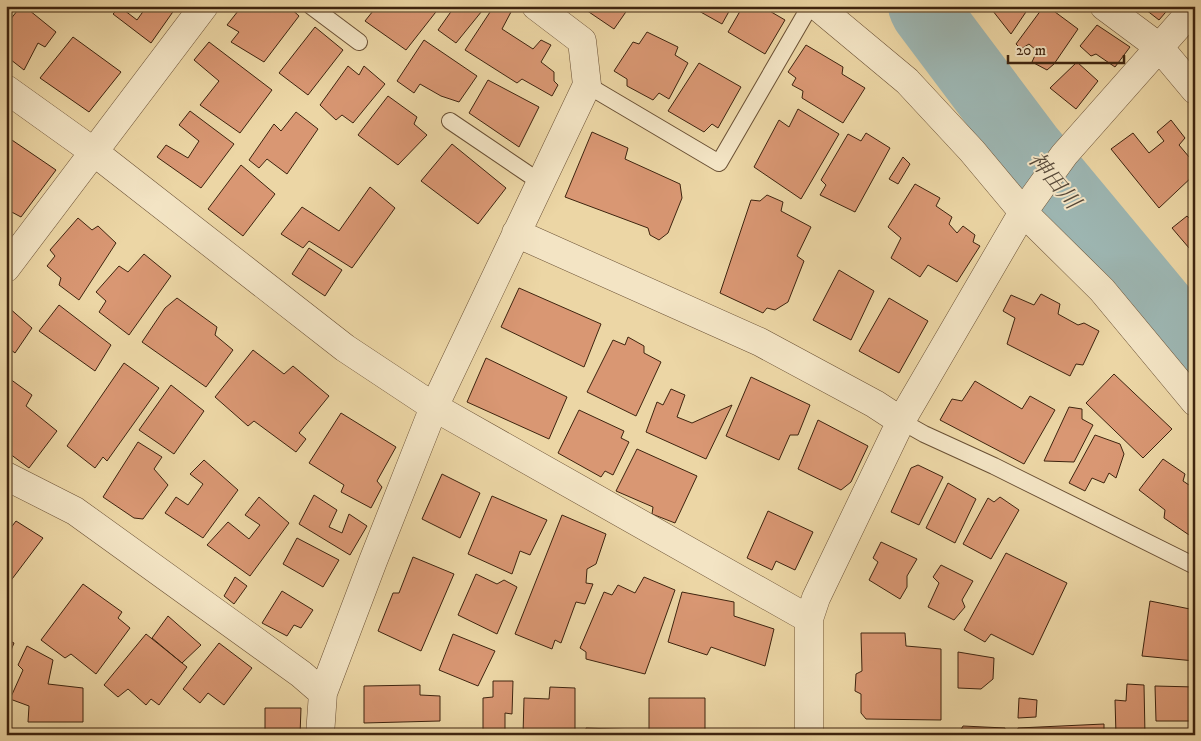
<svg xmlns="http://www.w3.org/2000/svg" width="1201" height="741" font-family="'IM FELL DW Pica','Noto Serif JP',serif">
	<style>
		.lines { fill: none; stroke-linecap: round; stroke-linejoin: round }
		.river { stroke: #9db6b2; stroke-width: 70 }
		.building { fill: #d99773; stroke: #3e240f }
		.service-casing { stroke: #6a5034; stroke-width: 18 }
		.minor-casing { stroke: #6a5034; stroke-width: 29 }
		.service { stroke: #f3e4c4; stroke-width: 16 }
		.minor { stroke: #f3e4c4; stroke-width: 28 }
		.labels { text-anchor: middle; stroke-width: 4; stroke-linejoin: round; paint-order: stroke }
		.water-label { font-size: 22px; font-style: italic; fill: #564838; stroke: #f3e4c4 }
	</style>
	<rect width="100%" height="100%" fill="#ecd6a5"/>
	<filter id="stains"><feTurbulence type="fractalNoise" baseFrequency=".004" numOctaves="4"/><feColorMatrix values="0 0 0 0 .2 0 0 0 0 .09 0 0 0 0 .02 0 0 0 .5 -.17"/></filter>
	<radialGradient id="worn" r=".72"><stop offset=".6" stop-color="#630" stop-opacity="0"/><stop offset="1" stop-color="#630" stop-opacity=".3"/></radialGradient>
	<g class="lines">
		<!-- river -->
		<path class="river" d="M923,6L926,12L1028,148L1195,349"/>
	</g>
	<!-- building -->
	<path class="building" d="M21,6H24L56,32L45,47L38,43L24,70L6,56V25Z
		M147,6H177L151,43L113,14L120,7L137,20Z
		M242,6H288L299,16L264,62L231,42L239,32L227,25Z
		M377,6H436L439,8L406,50L365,21Z
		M455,6H486L456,43L438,30Z
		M494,6H501L511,12L502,29L533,49L541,40L551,45L541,62L554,72V81L558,85L552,96L522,79L517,83L465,50Z
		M584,6H630L614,29L583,8Z
		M690,6H732L722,24Z
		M743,6H761L785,20L765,54L728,32Z
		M989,6H1030L1011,34Z
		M1044,6H1047L1078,29L1054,64L1047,70L1032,62L1037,51L1029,44L1021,49L1016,44Z
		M1141,6H1171L1159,20Z
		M1097,25L1130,47L1115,67L1096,54L1091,56L1080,46Z
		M315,27L343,50L308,95L279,73Z
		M647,32L678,47L675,55L688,63L669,99L659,93L653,100L627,86V79L614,71L633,42L639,44Z
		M73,37L121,72L89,112L40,78Z
		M424,40L477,76L459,102L441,96L420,84L414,93L397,81Z
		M209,42L272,90L240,133L200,105L219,81L194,60Z
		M806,45L843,67L842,74L865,88L843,123L802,98L803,91L792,85L796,78L788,72Z
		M1077,62L1098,81L1076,109L1050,88Z
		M699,63L741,87L718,128L712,124L704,132L668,111Z
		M348,66L359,75L364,66L385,84L353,123L342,115L336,120L320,105Z
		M488,80L539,107L519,147L469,113Z
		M388,96L417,117L414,124L427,135L398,165L358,135Z
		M798,109L839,134L801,199L754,167L779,120L789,127Z
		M190,111L234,144L201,188L157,157L166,145L188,158L199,141L179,125Z
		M296,112L318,129L287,174L267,159L259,168L249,160L274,124L281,131Z
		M1171,120L1185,138L1179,145L1195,164V174L1159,208L1111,149L1133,133L1149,153L1164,141L1157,132Z
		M592,132L628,148L625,159L680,184L682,198L668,233L659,240L650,235L648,228L565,197Z
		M866,133L890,148L855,212L820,195L826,185L821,180L848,134L861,141Z
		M6,136L56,170L21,217L6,209Z
		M452,144L506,188L478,224L421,181Z
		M903,157L910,164L898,184L889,179Z
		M241,165L275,194L243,236L208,209Z
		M915,184L940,198L936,206L952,217L949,224L957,233L963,226L975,235L973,242L980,246L957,282L928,265L920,277L891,258L901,238L888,227Z
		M370,187L395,208L352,268L309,241L303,248L281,234L302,207L339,231Z
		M767,195L783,202L781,211L811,227L797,256L804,261L788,302L775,310L767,308L763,313L720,293L751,200L760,201Z
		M1187,216L1195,224V255L1172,228Z
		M78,218L92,230L98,226L116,243L79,300L59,285L61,278L47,266L55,256L50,250Z
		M309,248L342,270L325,296L292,274Z
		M144,254L171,276L129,335L99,312L106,301L96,292L119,266L128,272Z
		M839,270L874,291L851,340L813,320Z
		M519,288L601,324L584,367L501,327Z
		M1041,294L1060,304L1058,314L1078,325L1084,323L1099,331L1083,365L1076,364L1070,376L1007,344L1015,318L1003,311L1011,295L1034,305Z
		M177,298L217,327L215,335L233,350L206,387L142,342L165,308Z
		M889,298L928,321L899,373L859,351Z
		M59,305L111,345L95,371L39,331Z
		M8,307L32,328L15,353L6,346V309Z
		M628,337L644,346V353L661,362L636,416L587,392L613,340L625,345Z
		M253,350L284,374L293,366L329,396L299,433L306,439L296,452L254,421L248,426L215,397Z
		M486,358L567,397L549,439L467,402Z
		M124,363L159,388L107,461L103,457L95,468L67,446Z
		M1114,374L1172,429L1143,458L1086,403Z
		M6,376L32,395L26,406L57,431L29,468L6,451Z
		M751,377L810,405L798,435H790L779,460L726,436Z
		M975,381L1022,409L1030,396L1055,410L1024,464L940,420L952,399L962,401Z
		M171,385L204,411L174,454L139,430Z
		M671,389L685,395L677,417L692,423L732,405L706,459L646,432L657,402L663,405Z
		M1069,407L1082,409V419L1093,425L1074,462L1044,461Z
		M579,410L624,431L621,438L629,442L613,475L605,471L601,477L558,453Z
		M341,413L396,447L377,481L382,487L371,508L341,492L344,485L309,463Z
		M818,420L868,446L851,482L841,490L798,469Z
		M1095,435L1120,444L1124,454L1116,478L1109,473L1104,483L1092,478L1085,491L1069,483Z
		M138,442L162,457L154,469L168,485L143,519L134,518L103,497Z
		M637,449L697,476L675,523L652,514L653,507L616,491Z
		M1163,459L1185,474L1183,481L1195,489V539L1164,518L1165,510L1139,490Z
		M204,460L238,490L203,538L165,513L176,497L188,505L203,484L190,474Z
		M918,465L943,477L919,525L891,512L911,468Z
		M442,474L480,493L460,538L422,519Z
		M948,483L976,499L955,543L926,528Z
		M314,495L337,510L329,527L342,533L349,514L367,526L350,555L299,524Z
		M492,496L547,520L530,555L520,551L512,574L468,554Z
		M259,497L289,523L250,576L207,545L228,522L249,539L260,525L245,515Z
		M1000,497L1019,510L991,559L963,544L988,498L994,502Z
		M768,511L813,532L795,570L776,561L772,570L747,558Z
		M562,515L606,534L596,564L587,569L586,583L593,584L585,604L576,602L561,643L555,640L552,649L515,634Z
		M16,521L43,538L6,587V534Z
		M297,538L339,560L323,587L283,564Z
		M881,542L917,559L907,576V587L900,599L869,580L878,562L873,558Z
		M1006,553L1067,583L1033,655L991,634L985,642L964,630Z
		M413,557L454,574L421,651L378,631L393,593H399Z
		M941,565L973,581L962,600L965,607L954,620L928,607L939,583L933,577Z
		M476,574L497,584L504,580L517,587L497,634L458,615Z
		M235,577L247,586L234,604L224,596Z
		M644,577L675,590L645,674L586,659V652L580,648L604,592L612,595L618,585L635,593Z
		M83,584L122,612L118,618L130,628L96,674L71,654L65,658L41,640Z
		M282,591L313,610L301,628L294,625L287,636L262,623Z
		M682,592L734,602V616L774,629L765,666L711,647L707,655L668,642Z
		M1150,601L1195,610V661L1142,656Z
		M168,616L201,645L182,663L152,638Z
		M861,633H905L906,646L941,649V720L866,719L861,713V694L855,691L856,674L862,671Z
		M146,634L187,667L159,705L151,699L146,705L128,689L118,697L104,685Z
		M453,634L495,651L478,686L439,670Z
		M6,639L14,643L6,662Z
		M219,643L252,668L224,705L208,693L200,703L183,689Z
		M27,646L53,660L48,684L83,688V722H28L29,706L10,699L23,670L18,665Z
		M958,652L994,658L993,679L981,689L958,688Z
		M493,681H513L512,714L505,713V735H483V698L493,697Z
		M1127,684L1144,685L1145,735H1116L1115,700L1126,701Z
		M420,685V695L440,696V721L364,723V686Z
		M1155,686L1195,687V721H1156Z
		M550,687L575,688V735H523L524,698L549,699Z
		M649,698H705V735H649Z
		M1019,698L1037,700L1036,717L1018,718Z
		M265,708H301L300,735H265Z
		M1104,724V735H1017L1018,728Z
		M963,726L1005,728V735H958Z
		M586,728L638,730L639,735H586Z
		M161,732V735H102V733Z
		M167,732L199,734V735H167Z"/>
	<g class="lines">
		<defs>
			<path id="service" d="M311,6L359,42
				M587,85L719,163L810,6
				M450,121L540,182
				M901,421L924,434L994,466L1195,566"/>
			<path id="minor" d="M817,6L907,81L972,151L1023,212L1102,290L1195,402
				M1104,6L1159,47L1195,90
				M6,89L94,152L345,348L434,407L809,619
				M516,233L760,342L875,404L901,421
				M6,268L204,6
				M6,476L75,511L301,674L323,693
				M320,735L323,693L373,561L434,407L587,85L582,41L536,6
				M809,735V619L816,598L901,421L1023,212L1064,155L1195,7"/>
		</defs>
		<!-- service casing -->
		<use href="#service" class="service-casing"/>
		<!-- minor casing -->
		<use href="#minor" class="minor-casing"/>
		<!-- service -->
		<use href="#service" class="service"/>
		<!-- minor -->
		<use href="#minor" class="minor"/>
	</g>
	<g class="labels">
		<!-- water labels -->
		<g class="water-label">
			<text transform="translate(1055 180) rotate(50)" y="8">神田川</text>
		</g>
	</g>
	<!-- margin -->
	<rect width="1201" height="741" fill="none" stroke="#ecd6a5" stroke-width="25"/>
	<rect x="8" y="8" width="1186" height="726" fill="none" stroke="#3e240f" stroke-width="2.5"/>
	<rect x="12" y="12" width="1176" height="716" fill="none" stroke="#3e240f"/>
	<!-- scale -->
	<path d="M1008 55v8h116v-8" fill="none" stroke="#3e240f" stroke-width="2.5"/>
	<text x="1016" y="55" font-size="15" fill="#3e240f" stroke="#f3e4c4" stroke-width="4" paint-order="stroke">20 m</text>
	<rect width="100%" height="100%" filter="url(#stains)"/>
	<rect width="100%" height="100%" fill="url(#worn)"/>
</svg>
